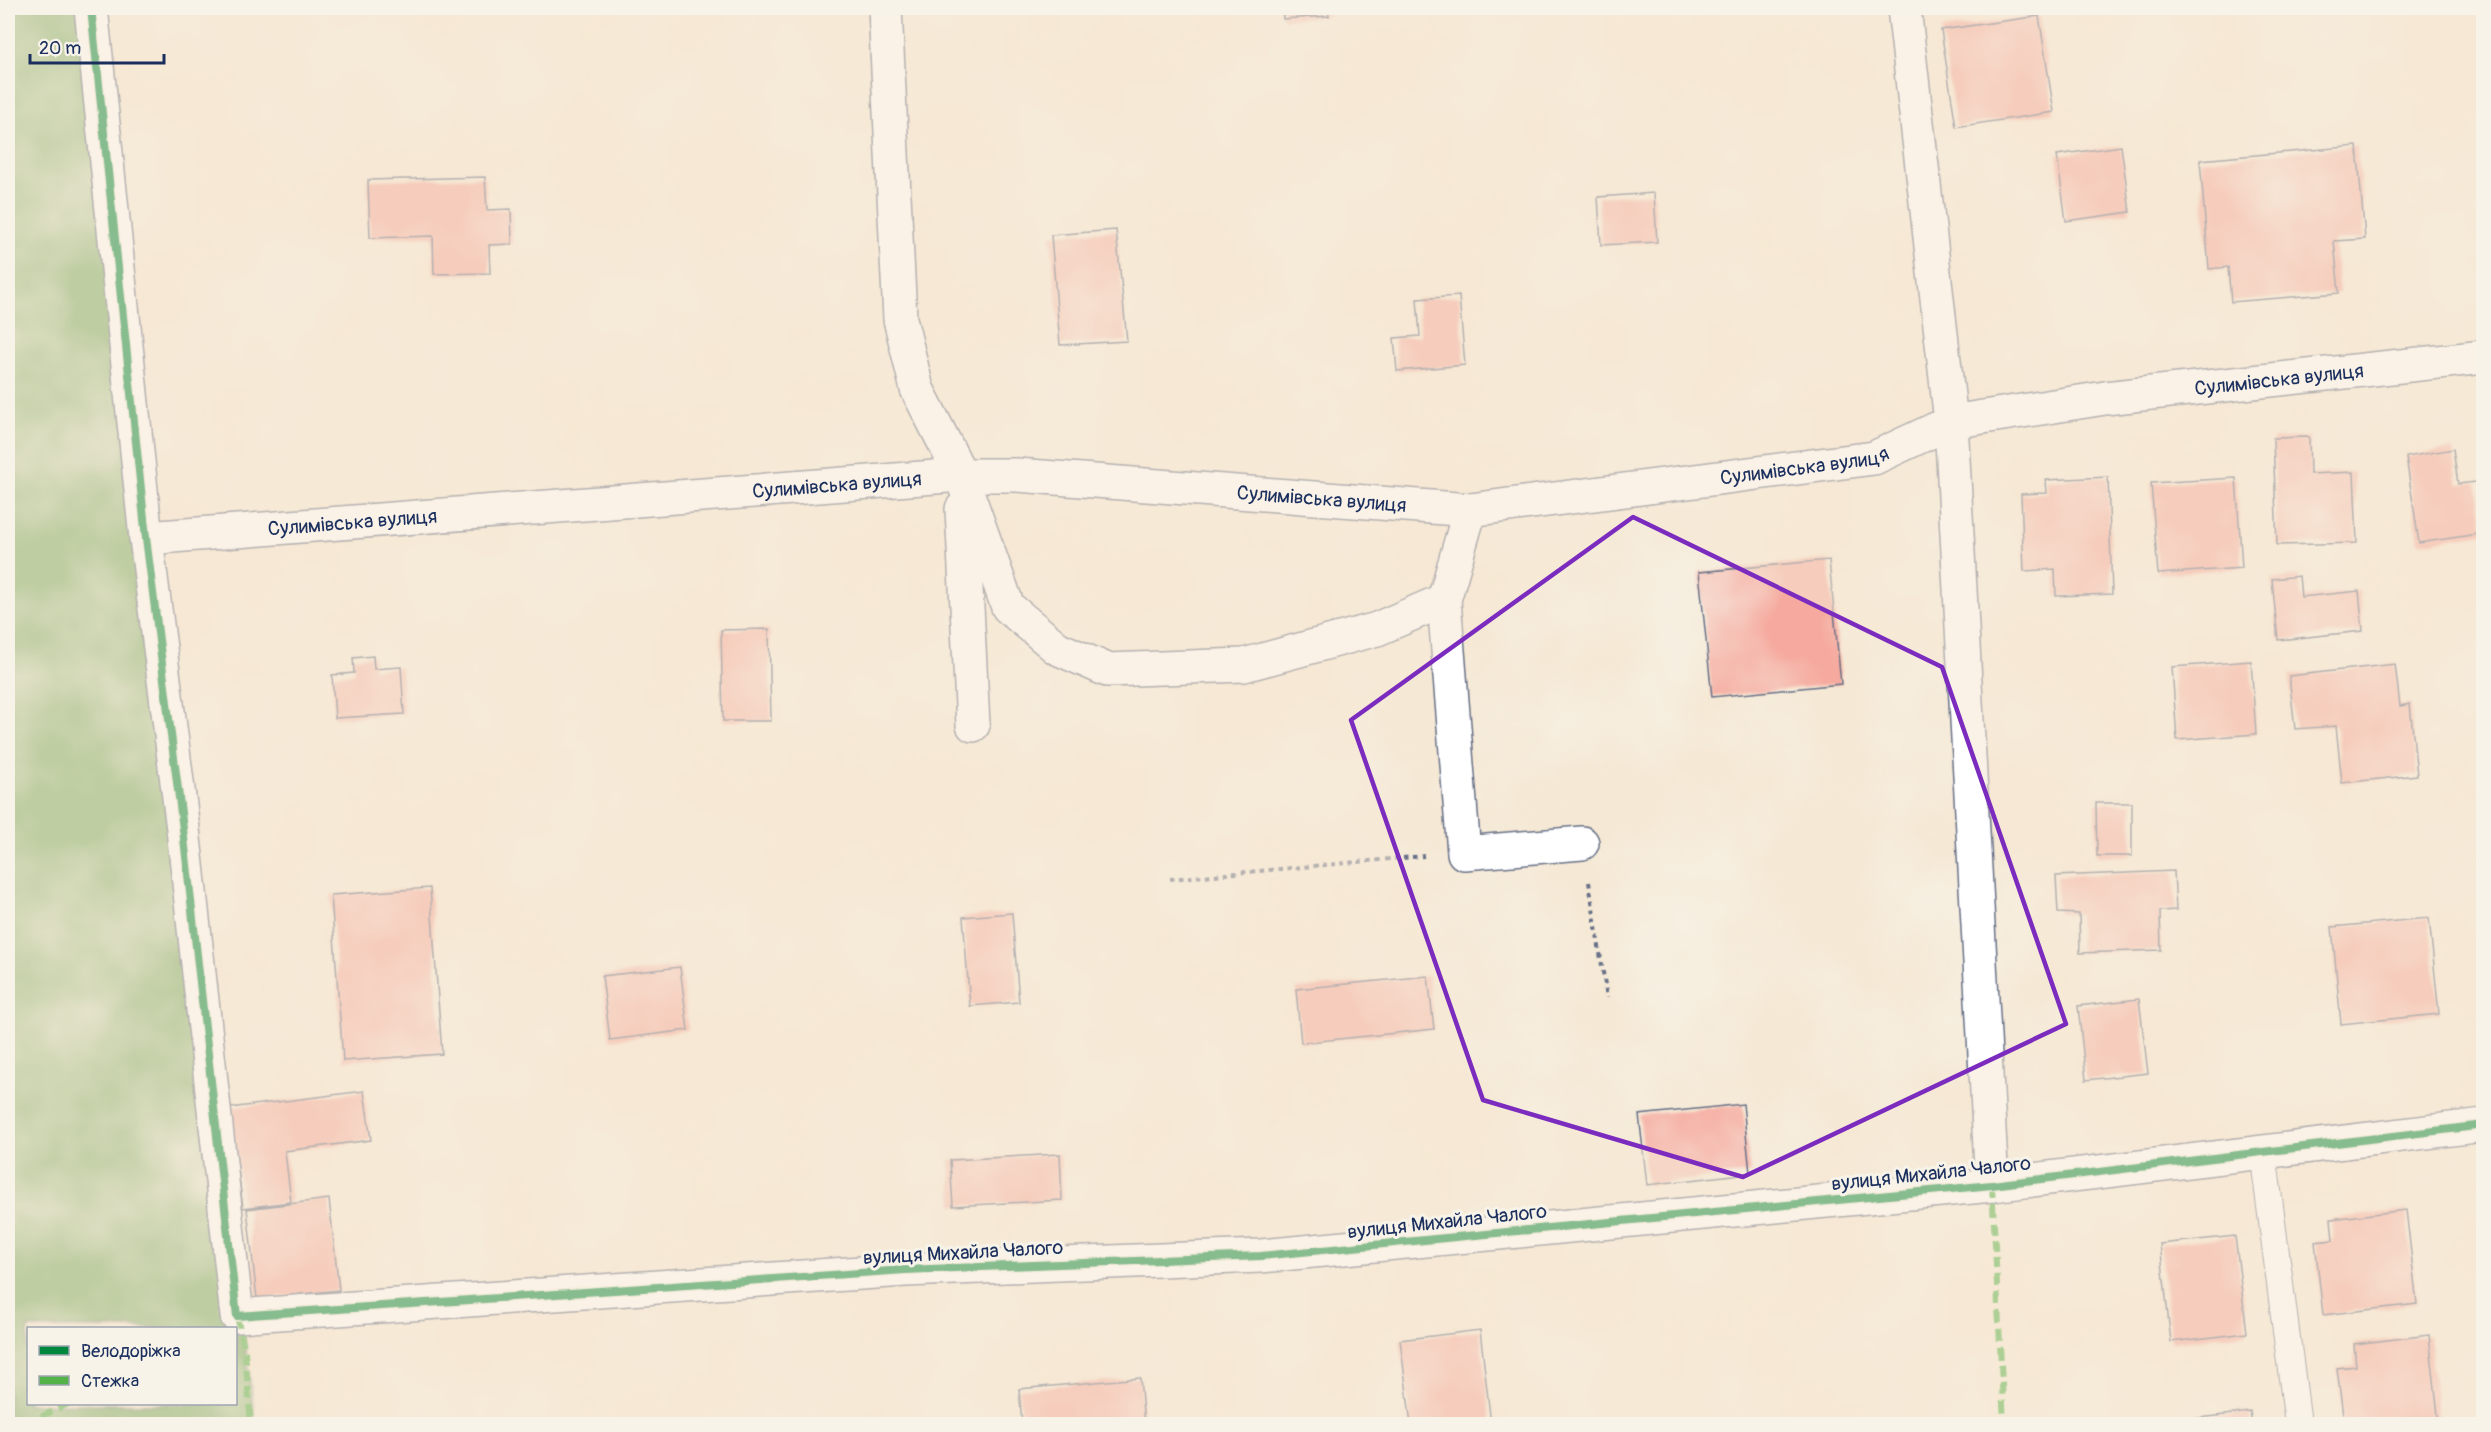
<svg xmlns="http://www.w3.org/2000/svg" width="2491" height="1432" font-family="Pangolin,sans-serif">
	<style>
		.forest { fill: #7dae68; stroke: #4c6e63; stroke-width: 1.5; fill-rule: evenodd }
		.building { fill: #f6aa9f }
		.lines { fill: none; stroke-linecap: round; stroke-linejoin: round }
		.lane-casing { stroke: #677087; stroke-width: 28 }
		.street-casing { stroke: #677087; stroke-width: 36 }
		.path { stroke: #677087; stroke-width: 4; stroke-dasharray: 4.5 4.5; stroke-linecap: butt }
		.lane { stroke: #fff; stroke-width: 26 }
		.street { stroke: #fff; stroke-width: 33 }
		.quiet { stroke: #55b248; stroke-width: 6; stroke-dasharray: 12 6; stroke-linecap: butt }
		.cycleway-casing { stroke: #f7f3e8; stroke-width: 11 }
		.cycleway { stroke: #00873e; stroke-width: 8 }
		.marked { fill: none; stroke: #7b2cbf; stroke-width: 4.5; stroke-linejoin: round }
		.labels { text-anchor: middle; stroke-width: 6; stroke-linejoin: round; paint-order: stroke }
		.street-label { font-size: 20px; fill: #1b2f5e; stroke: #f7f3e8 }
	</style>
	<rect width="100%" height="100%" fill="#f7f3e8"/>
	<filter id="ink" filterUnits="userSpaceOnUse"><feTurbulence type="fractalNoise" baseFrequency=".0167" numOctaves="2"/><feDisplacementMap in="SourceGraphic" scale="12" xChannelSelector="R" yChannelSelector="G"/><feConvolveMatrix kernelMatrix="1 2 1 2 8 2 1 2 1" color-interpolation-filters="sRGB"/></filter>
	<filter id="wash" filterUnits="userSpaceOnUse"><feTurbulence type="fractalNoise" baseFrequency=".008" numOctaves="4" result="noise"/><feDisplacementMap in="SourceGraphic" scale="24" xChannelSelector="R" yChannelSelector="G"/><feGaussianBlur stdDeviation="1.35" result="paint"/><feColorMatrix in="noise" values="0 0 0 0 0 0 0 0 0 0 0 0 0 0 0 0 0 1.4 0 .05"/><feComposite in="paint" operator="in"/></filter>
	<g filter="url(#wash)">
		<rect width="100%" height="100%" fill="#f5e8d4"/>
		<!-- forest -->
		<path class="forest" d="M8,8H91L183,829L255,1424H8ZM28,1328H236V1404H28Z"/>
		<g id="blocks">
			<!-- building -->
			<path class="building" d="M1282,8H1328L1329,16L1283,19Z
				M2039,16L2054,112L1956,127L1941,30Z
				M2121,146L2130,212L2066,221L2057,155Z
				M2357,146L2365,239L2334,241L2339,293L2231,302L2228,267L2209,269L2200,160Z
				M485,177L487,210L511,209L512,244L489,245L490,273L434,274L433,236L370,238L368,180Z
				M1654,193L1657,242L1601,245L1598,197Z
				M1116,230L1127,341L1060,345L1051,235Z
				M1459,296L1465,365L1397,371L1394,338L1420,336L1417,299Z
				M2309,437L2310,474L2354,472L2357,543L2277,545L2273,438Z
				M2453,449L2458,484L2476,482L2484,533L2419,543L2406,457Z
				M2108,477L2112,594L2056,596L2055,569L2024,571L2021,494L2047,493L2046,480Z
				M2236,478L2242,568L2158,574L2151,483Z
				M1829,560L1841,684L1712,697L1699,572Z
				M2299,576L2301,597L2359,591L2363,631L2278,640L2272,579Z
				M769,629L771,721H723L721,630Z
				M373,656L374,669L401,667L404,714L335,718L332,675L354,673L353,658Z
				M2251,661L2256,734L2177,740L2172,667Z
				M2395,664L2400,706L2410,704L2417,775L2342,783L2336,726L2295,729L2289,676Z
				M2096,803H2132V856H2097Z
				M2174,871L2176,910L2160,911L2161,950L2080,953L2079,914L2058,913L2056,876Z
				M430,888L442,1054L343,1061L331,895Z
				M1012,913L1019,1002L970,1006L963,917Z
				M2429,918L2439,1014L2341,1024L2332,927Z
				M680,967L688,1030L610,1040L602,976Z
				M1428,976L1434,1029L1301,1043L1296,989Z
				M2139,999L2148,1073L2086,1080L2078,1006Z
				M364,1091L371,1140L285,1151L291,1202L243,1208L230,1108Z
				M1743,1104L1750,1173L1647,1185L1639,1115Z
				M1060,1154L1062,1200L953,1206L950,1160Z
				M329,1199L339,1290L257,1299L247,1209Z
				M2406,1210L2417,1304L2323,1315L2315,1242L2333,1240L2331,1219Z
				M2235,1236L2247,1333L2171,1342L2160,1244Z
				M1480,1330L1491,1424H1411L1400,1340Z
				M2429,1335L2439,1424H2344L2337,1368L2356,1366L2354,1344Z
				M1140,1378L1144,1424H1022L1019,1389Z
				M2250,1412L2252,1424H2175L2174,1421Z"/>
		</g>
	</g>
	<g filter="url(#ink)">
		<use href="#blocks" fill-opacity="0" stroke="#677087" stroke-width="1.5"/>
		<g class="lines">
			<defs>
				<path id="lane" d="M2263,1152L2298,1424"/>
				<g id="street">
					<path d="M91,8L146,538L183,829L237,1316L905,1270L1261,1256L1992,1185L2484,1125"/>
					<path d="M885,8L900,319L917,389L961,475L1008,607L1057,648L1107,670L1244,665L1377,629L1444,600"/>
					<path d="M1904,8L1951,422L1992,1185"/>
					<path d="M962,509L973,725"/>
					<path d="M1470,510L1444,600L1464,853L1582,843"/>
					<path id="s1" d="M146,538L961,475H1017L1470,510L1874,458L1951,422L2105,398L2484,357"/>
				</g>
			</defs>
			<!-- lane casing -->
			<use href="#lane" class="lane-casing"/>
			<!-- street casing -->
			<use href="#street" class="street-casing"/>
			<!-- path -->
			<path class="path" d="M1170,879L1424,856
				M1589,882L1607,998"/>
			<!-- lane -->
			<use href="#lane" class="lane"/>
			<!-- street -->
			<use href="#street" class="street"/>
			<!-- quiet -->
			<path class="quiet" d="M1992,1185L2004,1424
				M237,1316L245,1352L251,1424
				M25,1424L68,1404"/>
			<defs>
				<path id="cycleway" d="M91,8L146,538L183,829L237,1316L905,1270L1261,1256L1992,1185L2484,1125"/>
			</defs>
			<!-- cycleway casing -->
			<use href="#cycleway" class="cycleway-casing"/>
			<!-- cycleway -->
			<use href="#cycleway" class="cycleway"/>
		</g>
	</g>
	<!-- marked area -->
	<path d="M0 0H2491V1432H0ZM1633,517L1942,667L2066,1024L1743,1177L1483,1100L1351,720Z" fill="#f5e8d4" fill-opacity=".55" fill-rule="evenodd"/>
	<path class="marked" d="M1633,517L1942,667L2066,1024L1743,1177L1483,1100L1351,720Z"/>
	<g class="labels">
		<!-- street labels -->
		<g class="street-label">
			<text dy="7" stroke="none"><textPath href="#s1" startOffset="2151">Сулимівська вулиця</textPath></text>
			<text dy="7" stroke="none"><textPath href="#s1" startOffset="1665">Сулимівська вулиця</textPath></text>
			<text dy="7" stroke="none"><textPath href="#s1" startOffset="693">Сулимівська вулиця</textPath></text>
			<text dy="7" stroke="none"><textPath href="#s1" startOffset="1179">Сулимівська вулиця</textPath></text>
			<text dy="7" stroke="none"><textPath href="#s1" startOffset="207">Сулимівська вулиця</textPath></text>
			<text transform="translate(1931 1173) rotate(-6)" y="7">вулиця Михайла Чалого</text>
			<text transform="translate(1447 1221) rotate(-6)" y="7">вулиця Михайла Чалого</text>
			<text transform="translate(963 1252) rotate(-3)" y="7">вулиця Михайла Чалого</text>
		</g>
	</g>
	<!-- margin -->
	<rect width="2491" height="1432" fill="none" stroke="#f7f3e8" stroke-width="30"/>
	<!-- legend -->
	<rect x="27" y="1327" width="210" height="78" fill="#f7f3e8" stroke="#9fa5b1" stroke-width="1.5"/>
	<rect x="39" y="1346" width="30" height="9" fill="#00873e" stroke="#9fa5b1" stroke-width="1.5"/>
	<text x="81" y="1357" font-size="18" fill="#1b2f5e">Велодоріжка</text>
	<rect x="39" y="1376" width="30" height="9" fill="#55b248" stroke="#9fa5b1" stroke-width="1.5"/>
	<text x="81" y="1387" font-size="18" fill="#1b2f5e">Стежка</text>
	<!-- scale -->
	<path d="M30 54v9h134v-9" fill="none" stroke="#1b2f5e" stroke-width="3"/>
	<text x="39" y="54" font-size="18" fill="#1b2f5e" stroke="#f7f3e8" stroke-width="4.5" paint-order="stroke">20 m</text>
</svg>
